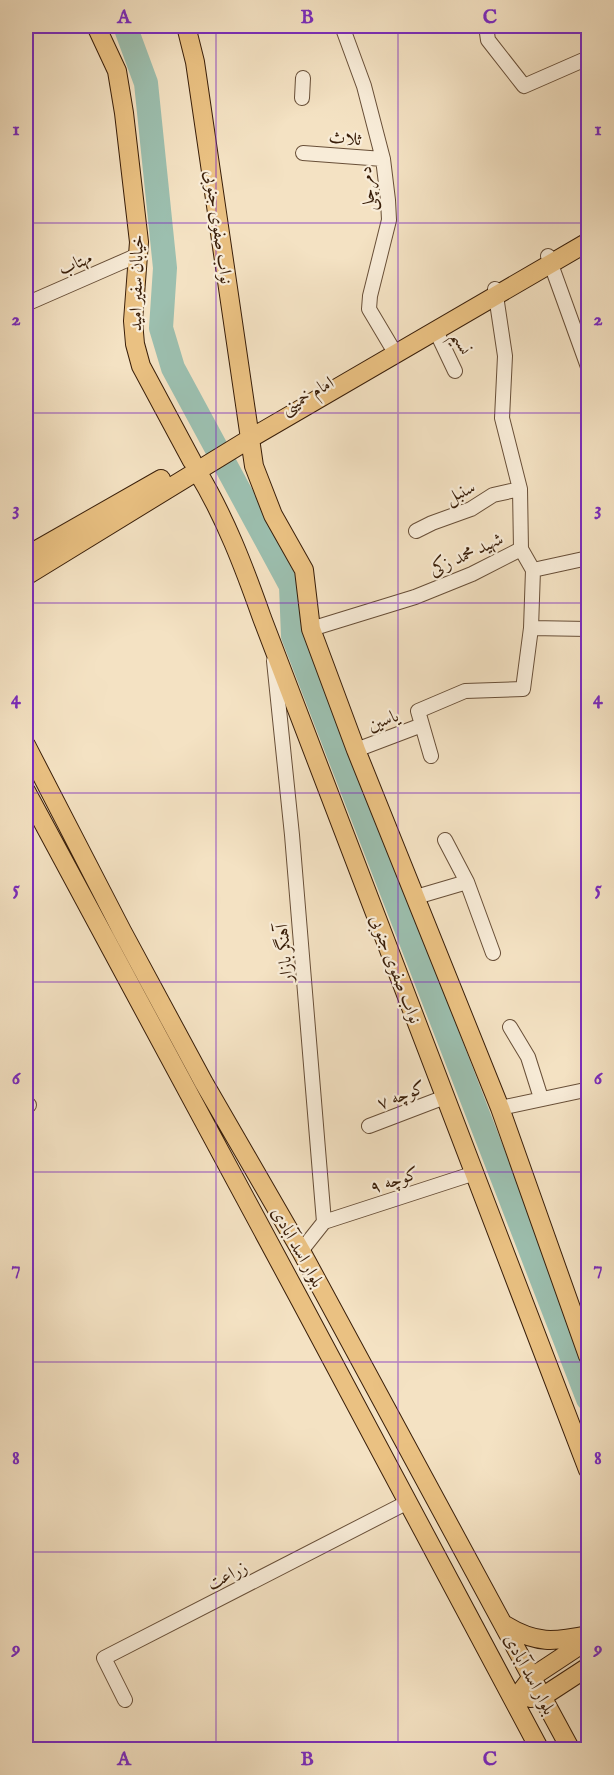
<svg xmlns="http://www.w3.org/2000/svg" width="614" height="1775" font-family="'IM FELL English',Amiri,serif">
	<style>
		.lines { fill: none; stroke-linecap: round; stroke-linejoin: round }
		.river { stroke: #9cbfaf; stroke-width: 24 }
		.minor-casing { stroke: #684f38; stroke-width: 16 }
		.major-casing { stroke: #391e09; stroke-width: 20 }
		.minor { stroke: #f8ecd8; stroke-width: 14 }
		.major { stroke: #eac182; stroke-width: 18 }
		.grid { fill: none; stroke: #7b2cbf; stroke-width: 1.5; stroke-opacity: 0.55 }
		.labels { text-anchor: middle; stroke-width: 4.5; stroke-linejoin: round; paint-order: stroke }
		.street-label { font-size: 18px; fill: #391e09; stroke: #f8ecd8 }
		.neatline { fill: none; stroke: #7b2cbf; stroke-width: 2 }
		.grid-label { font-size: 20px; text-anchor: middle; font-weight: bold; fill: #7b2cbf }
	</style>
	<rect width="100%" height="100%" fill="#f4e2c3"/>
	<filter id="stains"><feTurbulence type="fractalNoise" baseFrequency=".00333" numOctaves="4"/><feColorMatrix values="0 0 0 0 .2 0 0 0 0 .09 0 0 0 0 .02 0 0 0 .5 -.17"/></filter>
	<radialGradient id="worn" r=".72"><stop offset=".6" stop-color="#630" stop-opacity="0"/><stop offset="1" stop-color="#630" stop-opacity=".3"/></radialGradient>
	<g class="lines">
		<!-- river -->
		<path class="river" d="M125,26L146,83L165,268L161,328L173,368L291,586L293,636L588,1399"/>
		<defs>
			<path id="minor" d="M342,26L364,86L383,159L388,200L389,220L370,296L369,309L391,346
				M486,26L488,40L524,86L588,58
				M302,98L303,78
				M303,153L383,159
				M548,256L588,367
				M26,304L138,255
				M436,331L455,371
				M416,531L432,523L471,509L493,495L520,489
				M533,570L588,558
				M531,628L588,629
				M311,629L415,597L472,574L521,549L520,489L502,418L505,356L495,289
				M274,661L292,835L324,1222L301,1251
				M356,750L422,725
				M431,756L418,711L465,691L523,689L531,628L533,570L521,549
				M445,840L467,882
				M416,897L467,882L493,953
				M510,1027L528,1057L541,1098
				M26,1105H29
				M500,1108L585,1090L588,1092
				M369,1126L445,1097
				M324,1222L475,1173
				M125,1700L104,1658L408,1502"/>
			<path id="major" d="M96,26L117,71L124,113L139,242L133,321L135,344L141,366L192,461
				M186,26L195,62L254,466L273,515L304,570L311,629L356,750L500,1108L588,1356
				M197,471C225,517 244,567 262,618L588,1470
				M26,556L161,479
				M26,576L251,438L588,242
				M26,745L122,931L204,1083L301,1251L571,1750
				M26,791L300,1300L540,1750
				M505,1625C536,1644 554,1642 588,1635
				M530,1698L542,1697L588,1667
				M514,1701L532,1677L588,1640"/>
		</defs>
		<!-- minor casing -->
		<use href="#minor" class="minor-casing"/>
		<!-- major casing -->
		<use href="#major" class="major-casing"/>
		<!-- minor -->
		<use href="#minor" class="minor"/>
		<!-- major -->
		<use href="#major" class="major"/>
	</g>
	<!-- grid -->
	<path class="grid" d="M216,26V1750M398,26V1750M26,223H588M26,413H588M26,603H588M26,793H588M26,982H588M26,1172H588M26,1362H588M26,1552H588"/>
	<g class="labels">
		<!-- street labels -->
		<g class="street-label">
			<text transform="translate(345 138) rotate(4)" y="6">ثلاث</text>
			<text transform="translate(367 189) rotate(-96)" y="6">دمرچلی</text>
			<text transform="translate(219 227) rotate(82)" y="6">نواب صفوی جنوبی</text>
			<text transform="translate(75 263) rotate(-23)" y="6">مهتاب</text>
			<text transform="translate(136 283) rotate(-89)" y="6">خیابان سفیر امید</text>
			<text transform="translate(462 343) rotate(64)" y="6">نسیم</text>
			<text transform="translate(307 395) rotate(-30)" y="6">امام خمینی</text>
			<text transform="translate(460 492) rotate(-25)" y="6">سنبل</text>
			<text transform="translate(466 554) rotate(-25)" y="6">شهید محمد زکی</text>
			<text transform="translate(383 720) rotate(-21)" y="6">یاسین</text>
			<text transform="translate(284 953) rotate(-95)" y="6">آهنگر بازار</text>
			<text transform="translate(396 969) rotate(69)" y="6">نواب صفوی جنوبی</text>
			<text transform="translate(401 1095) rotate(-21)" y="6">کوچه ۷</text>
			<text transform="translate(394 1180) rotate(-18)" y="6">کوچه ۹</text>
			<text transform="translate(298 1247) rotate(61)" y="6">بلوار اسد آبادی</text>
			<text transform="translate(227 1575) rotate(-27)" y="6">زراعت</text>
			<text transform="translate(530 1674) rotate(62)" y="6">بلوار اسد آبادی</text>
		</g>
	</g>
	<!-- margin -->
	<rect width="614" height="1775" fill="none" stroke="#f4e2c3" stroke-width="66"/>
	<rect x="33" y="33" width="548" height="1709" class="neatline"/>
	<g class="grid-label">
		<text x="124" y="23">A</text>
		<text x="307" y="23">B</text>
		<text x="490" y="23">C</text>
		<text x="16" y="135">1</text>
		<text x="598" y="135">1</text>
		<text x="16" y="325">2</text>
		<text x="598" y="325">2</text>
		<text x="16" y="515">3</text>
		<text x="598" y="515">3</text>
		<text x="16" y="704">4</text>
		<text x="598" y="704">4</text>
		<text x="16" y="894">5</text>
		<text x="598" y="894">5</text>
		<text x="16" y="1084">6</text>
		<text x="598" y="1084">6</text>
		<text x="16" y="1274">7</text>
		<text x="598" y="1274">7</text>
		<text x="16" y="1464">8</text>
		<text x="598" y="1464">8</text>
		<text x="16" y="1654">9</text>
		<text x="598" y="1654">9</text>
		<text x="124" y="1765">A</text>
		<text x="307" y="1765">B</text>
		<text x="490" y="1765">C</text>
	</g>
	<rect width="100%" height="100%" filter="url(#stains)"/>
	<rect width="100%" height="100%" fill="url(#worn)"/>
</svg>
